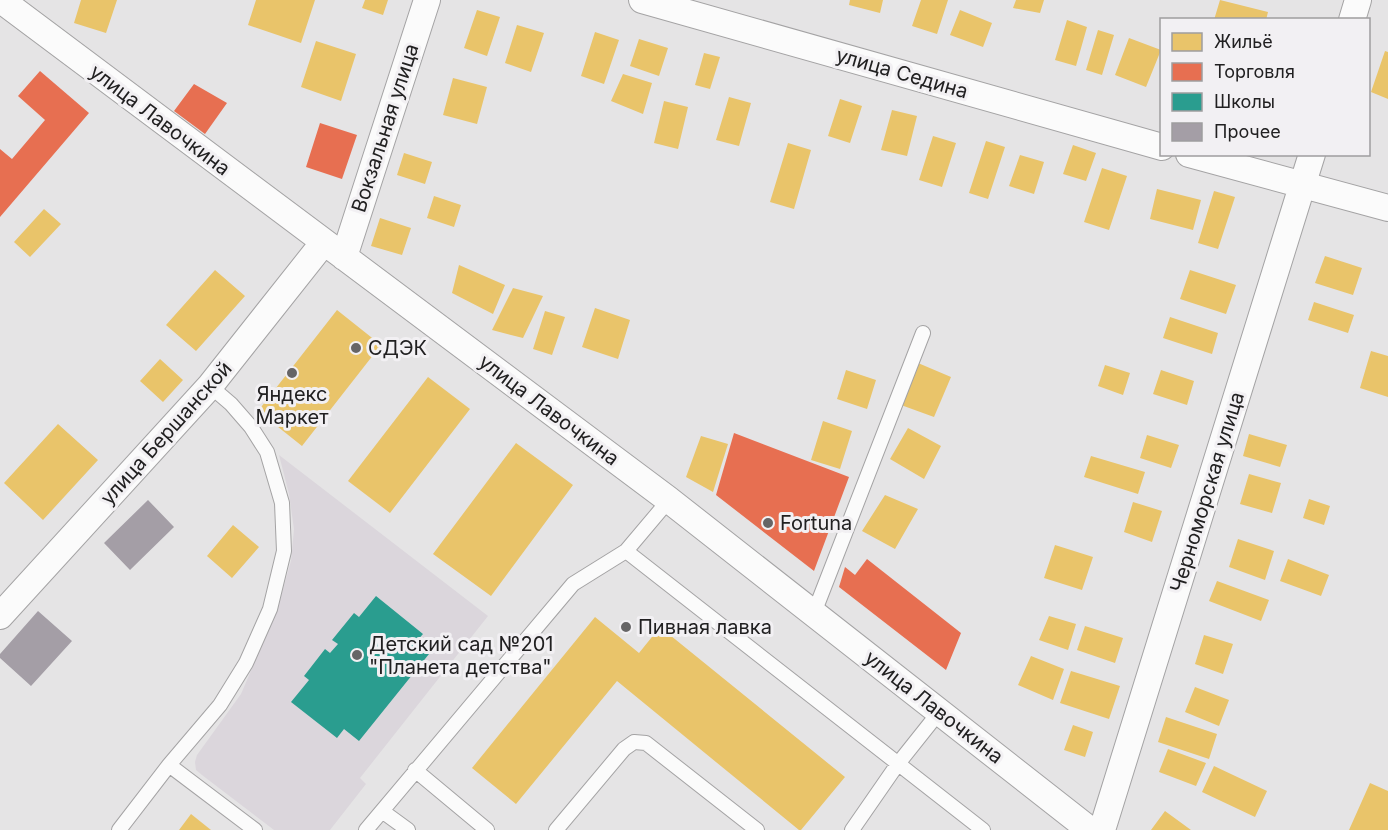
<svg xmlns="http://www.w3.org/2000/svg" width="1388" height="830" font-family="Inter,sans-serif">
	<style>
		.built { fill: #dbd6dc }
		.homes { fill: #e9c46a }
		.shops { fill: #e76f51 }
		.schools { fill: #2a9d8f }
		.building { fill: #a49ea6 }
		.lines { fill: none; stroke-linecap: round; stroke-linejoin: round }
		.service-casing { stroke: #a4a3a4; stroke-width: 16 }
		.minor-casing { stroke: #a4a3a4; stroke-width: 28 }
		.service { stroke: #fbfbfb; stroke-width: 14 }
		.minor { stroke: #fbfbfb; stroke-width: 26 }
		.poi-dot { fill: #666566; stroke: #f2f0f3; stroke-width: 2 }
		.labels { text-anchor: middle; stroke-width: 6; stroke-linejoin: round; paint-order: stroke }
		.street-label { font-size: 20px; fill: #212021; stroke: #f2f0f3 }
		.poi-label { font-size: 20px; fill: #212021; stroke: #f2f0f3; text-anchor: start }
	</style>
	<rect width="100%" height="100%" fill="#e5e4e5"/>
	<!-- built -->
	<path class="built" d="M279,455L488,616L360,778L366,784L330,830H274L202,775L196,770L195,762L197,755L241,694L277,610L291,561L294,529L289,494Z"/>
	<!-- homes -->
	<path class="homes" d="M81,0H117L106,33L74,23Z
		M256,0H315L301,43L248,25Z
		M365,0H388L383,15L362,8Z
		M850,0H883L880,13L849,5Z
		M921,0H948L937,34L912,26Z
		M1016,0H1044L1040,13L1013,8Z
		M1220,0L1268,12L1266,20H1214Z
		M477,10L500,17L487,56L464,48Z
		M960,10L992,23L983,47L950,35Z
		M1067,20L1087,27L1076,66L1055,60Z
		M517,25L544,33L531,72L505,63Z
		M1098,30L1114,35L1102,75L1086,70Z
		M595,32L619,40L604,84L581,76Z
		M1129,38L1161,50L1146,87L1115,75Z
		M639,39L668,48L659,76L630,66Z
		M316,41L356,54L341,101L301,87Z
		M1385,51L1388,52V99L1371,92Z
		M704,53L720,57L710,89L695,85Z
		M623,74L652,83L643,114L611,101Z
		M453,78L487,87L477,124L443,115Z
		M729,97L751,103L739,146L716,140Z
		M840,99L862,106L850,143L828,136Z
		M664,101L688,107L678,149L654,143Z
		M892,110L917,116L907,156L881,150Z
		M933,136L956,143L942,187L919,180Z
		M986,141L1005,147L988,199L969,193Z
		M788,143L811,150L794,209L770,202Z
		M1073,145L1096,153L1086,181L1063,174Z
		M404,153L432,162L425,184L397,175Z
		M1020,155L1044,162L1034,194L1009,186Z
		M1102,168L1127,176L1109,230L1084,222Z
		M1157,189L1201,200L1193,230L1150,219Z
		M1214,191L1235,197L1218,249L1198,243Z
		M434,196L461,205L454,227L427,218Z
		M44,209L61,224L30,257L14,242Z
		M380,218L411,228L402,255L371,246Z
		M1325,256L1362,268L1353,295L1315,283Z
		M459,265L505,285L493,314L452,293Z
		M215,270L245,296L196,351L166,325Z
		M1190,270L1236,285L1226,314L1180,299Z
		M513,288L543,296L523,338L492,330Z
		M1314,302L1354,315L1348,333L1308,320Z
		M595,308L630,320L618,359L582,347Z
		M337,310L381,345L302,446L258,411Z
		M545,311L565,317L552,355L533,349Z
		M1170,317L1218,333L1212,354L1163,338Z
		M1371,351L1388,356V397L1360,388Z
		M160,359L183,380L163,402L140,381Z
		M918,363L951,377L934,417L901,405Z
		M1105,365L1130,373L1123,395L1098,386Z
		M846,370L876,380L867,409L837,399Z
		M1161,370L1194,381L1187,405L1153,394Z
		M428,377L470,409L390,513L348,481Z
		M823,421L852,431L840,469L811,460Z
		M58,424L98,460L43,520L4,483Z
		M908,428L941,446L924,479L890,459Z
		M1249,434L1287,445L1280,467L1243,456Z
		M1147,435L1179,445L1171,468L1140,458Z
		M701,436L728,444L713,492L686,477Z
		M516,443L573,485L491,596L433,554Z
		M1091,456L1145,472L1138,494L1084,477Z
		M1249,474L1281,483L1272,513L1240,504Z
		M885,495L918,509L895,549L862,531Z
		M1309,499L1330,506L1324,525L1303,518Z
		M1133,502L1162,511L1152,542L1124,532Z
		M233,525L259,547L232,578L207,556Z
		M1238,539L1274,551L1265,580L1229,567Z
		M1055,545L1093,557L1082,590L1044,578Z
		M1288,559L1329,575L1321,596L1280,581Z
		M1217,581L1269,600L1261,621L1209,601Z
		M1049,616L1076,624L1068,650L1039,640Z
		M595,617L639,653L660,627L845,777L801,830H799L617,681L516,804L472,768Z
		M1085,626L1123,638L1115,663L1077,650Z
		M1204,635L1233,644L1223,674L1195,664Z
		M1031,656L1064,669L1053,700L1018,685Z
		M1071,671L1120,686L1109,719L1060,703Z
		M1195,687L1229,700L1219,726L1185,712Z
		M1166,717L1217,734L1209,759L1158,742Z
		M1073,725L1093,732L1085,757L1064,750Z
		M1168,749L1206,763L1196,786L1159,772Z
		M1214,766L1267,791L1255,817L1202,792Z
		M1370,783L1388,791V830H1349Z
		M1165,811L1191,830H1151Z
		M191,814L211,830H179Z"/>
	<!-- shops -->
	<path class="shops" d="M40,71L89,113L0,217V149L12,159L45,120L18,96Z
		M194,84L227,103L205,134L174,111Z
		M320,123L357,135L342,179L306,167Z
		M734,433L849,477L814,571L716,495Z
		M867,559L961,633L946,670L839,587L845,567L855,575Z"/>
	<!-- schools -->
	<path class="schools" d="M376,596L423,634L415,643L429,654L359,741L344,729L337,738L291,702L309,680L304,676L325,649L330,653L338,644L332,640L354,613L359,617Z"/>
	<!-- building -->
	<path class="building" d="M148,500L174,527L130,570L104,543Z
		M38,611L72,641L31,686L0,658V654Z"/>
	<g class="lines">
		<defs>
			<path id="service" d="M626,551L669,500
				M814,613L923,333
				M169,765L220,705L246,663L270,609L284,551L282,503L267,452L251,427L231,404L210,386
				M415,770L487,830
				M382,811L408,830
				M119,830L169,765L255,830
				M366,830L573,584L626,551L983,830
				M556,830L624,749L634,742L646,743L757,830
				M852,830L897,765L940,711"/>
			<path id="minor" d="M1,0L669,500L1090,830
				M642,0L1162,147
				M1352,20L1358,0
				M1189,154L1388,208
				M344,257L427,0
				M0,616L210,386L324,242
				M1102,830L1312,154"/>
		</defs>
		<!-- service casing -->
		<use href="#service" class="service-casing"/>
		<!-- minor casing -->
		<use href="#minor" class="minor-casing"/>
		<!-- service -->
		<use href="#service" class="service"/>
		<!-- minor -->
		<use href="#minor" class="minor"/>
	</g>
	<!-- markers -->
	<g class="poi-dot">
		<circle cx="356" cy="348" r="6"/>
		<circle cx="292" cy="373" r="6"/>
		<circle cx="768" cy="523" r="6"/>
		<circle cx="626" cy="627" r="6"/>
		<circle cx="357" cy="655" r="6"/>
	</g>
	<g class="labels">
		<!-- street labels -->
		<g class="street-label">
			<text transform="translate(902 73) rotate(16)" y="7">улица Седина</text>
			<text transform="translate(160 120) rotate(37)" y="7">улица Лавочкина</text>
			<text transform="translate(385 128) rotate(-72)" y="7">Вокзальная улица</text>
			<text transform="translate(549 410) rotate(37)" y="7">улица Лавочкина</text>
			<text transform="translate(166 433) rotate(-48)" y="7">улица Бершанской</text>
			<text transform="translate(1207 492) rotate(-73)" y="7">Черноморская улица</text>
			<text transform="translate(934 707) rotate(38)" y="7">улица Лавочкина</text>
		</g>
		<!-- poi labels -->
		<g class="poi-label">
			<text x="368" y="355">СДЭК</text>
			<text x="292" y="401" text-anchor="middle">Яндекс<tspan x="292" dy="23">Маркет</tspan></text>
			<text x="780" y="530">Fortuna</text>
			<text x="638" y="634">Пивная лавка</text>
			<text x="369" y="651">Детский сад №201<tspan x="369" dy="23">"Планета детства"</tspan></text>
		</g>
	</g>
	<!-- legend -->
	<rect x="1160" y="18" width="210" height="138" fill="#f2f0f3" stroke="#9e9d9f" stroke-width="1.5"/>
	<rect x="1172" y="33" width="30" height="18" fill="#e9c46a" stroke="#9e9d9f" stroke-width="1.5"/>
	<text x="1214" y="48" font-size="18" fill="#212021">Жильё</text>
	<rect x="1172" y="63" width="30" height="18" fill="#e76f51" stroke="#9e9d9f" stroke-width="1.5"/>
	<text x="1214" y="78" font-size="18" fill="#212021">Торговля</text>
	<rect x="1172" y="93" width="30" height="18" fill="#2a9d8f" stroke="#9e9d9f" stroke-width="1.5"/>
	<text x="1214" y="108" font-size="18" fill="#212021">Школы</text>
	<rect x="1172" y="123" width="30" height="18" fill="#a49ea6" stroke="#9e9d9f" stroke-width="1.5"/>
	<text x="1214" y="138" font-size="18" fill="#212021">Прочее</text>
</svg>
